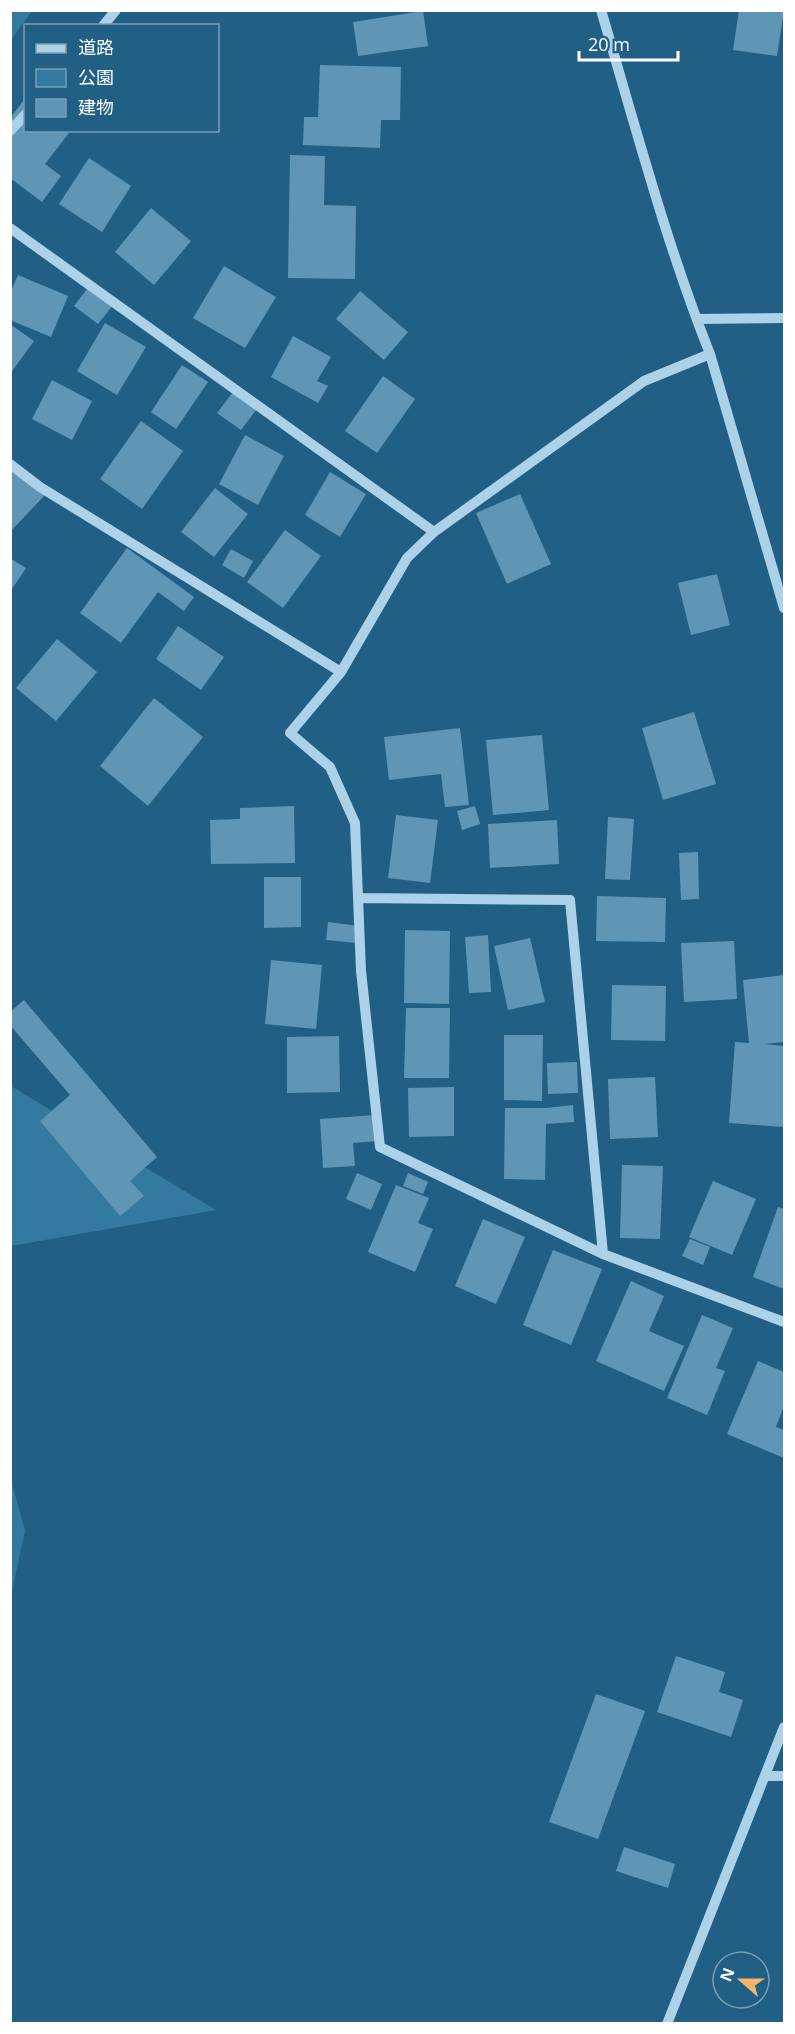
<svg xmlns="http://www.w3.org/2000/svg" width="795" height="2034" font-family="'Open Sans','Noto Sans JP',sans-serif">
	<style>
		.green { fill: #3379a0 }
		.building { fill: #5f96b6 }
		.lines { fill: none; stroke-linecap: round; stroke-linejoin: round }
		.minor { stroke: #abd2e9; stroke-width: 10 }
	</style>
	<rect width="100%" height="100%" fill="#225f84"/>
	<!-- green -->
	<path class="green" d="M11,10L32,11L11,40L10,11Z
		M11,1086L216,1210L11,1246Z
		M11,1480L25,1531L11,1595L10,1480Z"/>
	<!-- building -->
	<path class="building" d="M739,10H784L777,56L733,50Z
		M423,11L428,46L358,56L353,22Z
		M320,65L401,67L400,120H381L380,148L303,145L304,117H318Z
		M24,100L26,101V130H65L69,133L45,164L61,176L42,202L10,178V118Z
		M290,155L325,156L324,205L356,206L355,279L288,278Z
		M89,158L131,186L102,232L59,204Z
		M151,208L191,241L154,285L115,252Z
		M224,266L276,297L245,348L193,318Z
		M18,275L68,296L51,337L10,320V293Z
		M90,285L114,304L98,324L74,306Z
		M360,291L408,332L384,360L336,319Z
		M105,323L146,347L117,395L77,371Z
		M10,324L34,341L10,374Z
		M293,336L331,357L317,381L328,386L318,403L271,377Z
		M182,365L208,382L176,429L151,412Z
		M383,376L415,399L377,453L345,431Z
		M52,380L92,401L72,440L32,419Z
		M236,388L259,406L241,430L217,413Z
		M141,421L183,451L142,509L100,479Z
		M245,435L284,456L258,505L219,484Z
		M10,460L46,494L10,532Z
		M330,472L366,494L340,537L305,515Z
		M215,488L248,514L214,557L181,532Z
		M520,494L551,564L507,584L476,513Z
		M285,530L321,556L283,608L247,582Z
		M127,548L194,597L184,611L158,592L121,643L80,613Z
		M231,549L253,561L244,578L222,565Z
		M10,558L26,568L10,592Z
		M717,574L730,625L691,635L678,583Z
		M178,626L224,657L201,690L156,659Z
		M57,639L97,672L56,721L16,688Z
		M154,698L203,737L148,806L100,766Z
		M694,712L716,784L663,800L642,728Z
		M460,728L469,805L445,807L441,774L389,780L384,737Z
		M542,735L549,810L493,815L486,740Z
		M294,806L295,863L211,864L210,820L240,819V808Z
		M475,806L480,824L462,830L457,811Z
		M396,815L438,820L430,883L388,878Z
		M608,817L634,819L630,880L605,879Z
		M557,820L559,864L490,868L488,824Z
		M698,852L699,899L681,900L679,853Z
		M264,877H301V927L264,928Z
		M597,896L666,898L665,942L596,941Z
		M328,922L359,926L357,943L326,940Z
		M405,930L450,931L449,1004L404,1003Z
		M488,935L491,992L469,993L465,937Z
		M530,938L545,1002L508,1010L494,946Z
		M734,941L737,999L684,1002L681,943Z
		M271,960L322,965L316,1029L265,1024Z
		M784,975V1042L764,1044L784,1046V1127L729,1123L735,1042L749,1043L743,980Z
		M612,985L666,986L665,1041L611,1040Z
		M24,1000L157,1157L130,1181L144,1196L120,1216L40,1121L70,1095L10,1025V1012Z
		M406,1008H450L449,1078H404Z
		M504,1035H543L542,1101L504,1100Z
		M339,1036L340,1092L287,1093V1037Z
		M577,1062L578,1093L548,1094L547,1063Z
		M655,1077L658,1137L610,1139L608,1079Z
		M454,1087V1136L409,1137L408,1088Z
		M573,1105L574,1122L546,1124L545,1180L504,1179L505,1108H546Z
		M375,1115L377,1141L353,1143L355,1166L323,1168L320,1119Z
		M622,1165L663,1166L660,1239L620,1238Z
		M357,1173L382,1184L371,1210L346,1199Z
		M408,1173L428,1182L423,1194L403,1186Z
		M713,1181L756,1199L732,1255L689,1237Z
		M396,1185L429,1198L418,1223L433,1229L415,1272L368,1252Z
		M778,1207L784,1209V1289L753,1277Z
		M483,1219L525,1237L496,1304L455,1286Z
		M690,1239L710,1247L703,1265L682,1256Z
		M553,1250L602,1269L571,1345L523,1325Z
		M631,1281L664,1296L649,1331L684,1346L664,1391L596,1361Z
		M702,1315L733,1328L716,1368L725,1371L707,1415L667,1398Z
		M758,1361L784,1372V1406L776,1427L784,1430V1458L727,1434Z
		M676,1656L725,1672L719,1692L743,1700L731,1737L657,1712Z
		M596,1694L645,1711L598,1839L549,1822Z
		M624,1847L675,1864L668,1888L616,1871Z"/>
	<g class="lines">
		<!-- minor -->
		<path class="minor" d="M601,10C635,125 666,243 710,354L784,608
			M103,26L116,10
			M10,131L26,114
			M10,228L434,532
			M697,319L784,318
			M710,354L644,381L434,532L407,558L341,672L290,733L330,767L355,823L361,971L380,1147L603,1254L784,1322
			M10,464L40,487L341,672
			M359,898L570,900L603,1254
			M766,1776H784
			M667,2024L784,1727"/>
	</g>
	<!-- border -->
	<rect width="795" height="2034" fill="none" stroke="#ffffff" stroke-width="24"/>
	<!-- legend -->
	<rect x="24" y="24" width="195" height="108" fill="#225f84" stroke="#7a9fb5" stroke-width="1.5"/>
	<rect x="36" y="44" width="30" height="9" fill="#abd2e9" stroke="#7a9fb5" stroke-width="1.5"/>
	<text x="78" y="54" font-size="18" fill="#ffffff">道路</text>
	<rect x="36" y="69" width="30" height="18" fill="#3379a0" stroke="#7a9fb5" stroke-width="1.5"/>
	<text x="78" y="84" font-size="18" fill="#ffffff">公園</text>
	<rect x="36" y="99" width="30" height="18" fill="#5f96b6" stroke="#7a9fb5" stroke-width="1.5"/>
	<text x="78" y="114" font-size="18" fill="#ffffff">建物</text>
	<!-- north arrow -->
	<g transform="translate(741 1980) rotate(291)"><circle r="28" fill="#225f84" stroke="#7a9fb5" stroke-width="1.5"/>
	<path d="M0-4.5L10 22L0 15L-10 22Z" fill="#f4b46d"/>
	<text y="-9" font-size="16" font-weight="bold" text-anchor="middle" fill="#ffffff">N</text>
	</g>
	<!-- scale -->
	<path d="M579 51v9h99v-9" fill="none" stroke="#ffffff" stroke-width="3"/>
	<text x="588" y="51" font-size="18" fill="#ffffff" stroke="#225f84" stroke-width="4.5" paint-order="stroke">20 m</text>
</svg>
